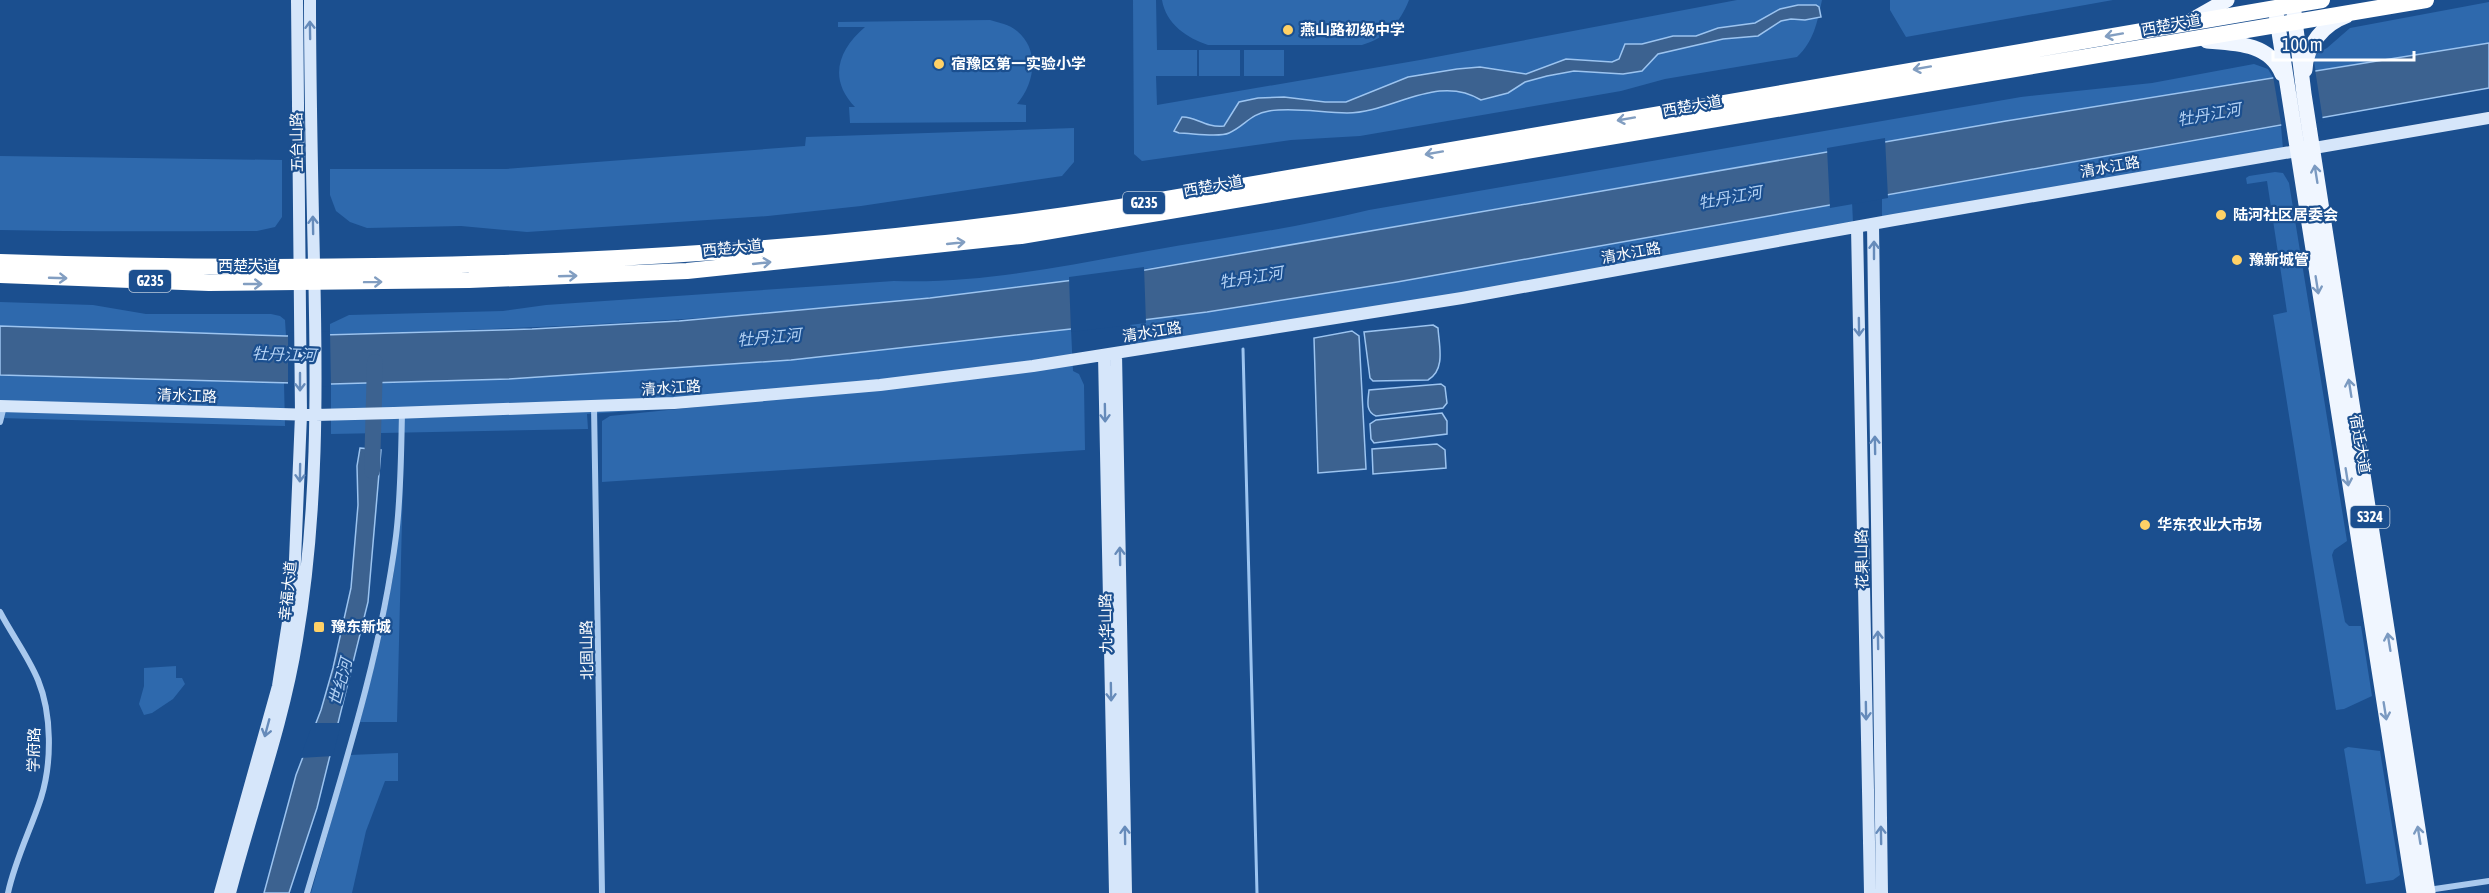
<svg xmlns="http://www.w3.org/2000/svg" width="2489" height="893" font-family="'Asap Condensed','Noto Sans SC',sans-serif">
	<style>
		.green { fill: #2e69ad }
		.water { fill: #3c6290; stroke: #9cc4f0; stroke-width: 1.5 }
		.pier { fill: #1b4f8f }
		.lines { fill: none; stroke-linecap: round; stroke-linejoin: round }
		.stream { stroke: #9cc4f0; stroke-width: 3 }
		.river { stroke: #3c6290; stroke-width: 16 }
		.street { stroke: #a9c9ee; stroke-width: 6 }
		.secondary { stroke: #d6e6fa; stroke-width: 12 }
		.primary { stroke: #f0f6ff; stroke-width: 15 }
		.highway { stroke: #fff; stroke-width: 16 }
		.oneway { stroke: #668bba }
		.oneway2 { stroke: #829ec1 }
		.oneway3 { stroke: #7b9ac1 }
		.poi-dot { fill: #ffd166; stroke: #1b4f8f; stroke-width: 2 }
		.labels { text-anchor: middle; stroke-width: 4.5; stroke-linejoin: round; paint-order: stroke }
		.shield { fill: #1b4f8f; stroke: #bbcadd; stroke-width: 1.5 }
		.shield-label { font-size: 14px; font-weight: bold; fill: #fff }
		.street-label { font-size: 15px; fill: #fff; stroke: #1b4f8f }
		.poi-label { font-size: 15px; font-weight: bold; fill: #fff; stroke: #1b4f8f; text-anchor: start }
		.water-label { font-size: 16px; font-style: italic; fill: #b5d3f5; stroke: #1b4f8f }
	</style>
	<rect width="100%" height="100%" fill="#1b4f8f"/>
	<!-- green -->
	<path class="green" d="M1133,0H1156L1157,50H1197V76H1156L1157,105L1420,60L1737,0H1822C1817,23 1814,41 1797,57L1665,79L1621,91L1360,136L1291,140L1142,161L1134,154Z
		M1162,0H1409C1400,23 1386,38 1362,45H1208C1187,38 1166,24 1162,0Z
		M1890,0H2113L1906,37L1890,10Z
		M2489,2V43L2316,73L2313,56L2327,48L2350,28Z
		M990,20C999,23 1009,24 1017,31C1040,50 1035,83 1017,104L1026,105V122L850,123L849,107H855C828,79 838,50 865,27H838V22Z
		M1199,50H1240V76H1199Z
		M1244,50H1284V76H1244Z
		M2254,64L2268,69L2274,79C2004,121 1735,167 1466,214C1288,244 1110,279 931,298C731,320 531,329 330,334V324L349,315L503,311L546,305L894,281C981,284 1063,266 1148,251C1222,238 1296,228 1369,210L2021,97L2152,83Z
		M2281,126L2283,149L1882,219V196Z
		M1074,128V162L1062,176L861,206L768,216L527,232L461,226L367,228L350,222L336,211L330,195V169H506L805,146L806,137Z
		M0,156L282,160V217L275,227L257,231C171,231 86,232 0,230Z
		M2275,172L2283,173L2289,183L2347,541L2334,550L2332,555L2345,622L2349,626H2361L2372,696L2344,709L2336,710L2273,315L2287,312L2267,181L2247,184L2246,178L2249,176Z
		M1852,201L1853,223L1502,287L1130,349V322L1397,282Z
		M0,302L93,305L146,314H271L280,316L285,320L286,336L0,326Z
		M1071,329L1073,371L1079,374L1084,385L1085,450L602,482V421L610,416L697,407L587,414L588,429L331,434V384L509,379L791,360Z
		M0,375L284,383L285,426L0,418Z
		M404,440L397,722H360L382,634L394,572Z
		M176,666V678H182L185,684L173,699L152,713L144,715L139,704L144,686V668Z
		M2348,747L2380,751L2400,875L2393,880L2366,884L2344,749Z
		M398,753V781H385L366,831L352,893H311L350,755Z"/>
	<!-- water -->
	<path class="water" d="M1798,5H1816L1819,7L1821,17L1805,20L1791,19L1781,21L1758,36L1723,39L1658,54L1642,71L1623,74L1574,71L1547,76L1525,82L1508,93L1481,100C1437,73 1392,113 1347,113C1322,113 1295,107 1269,111C1250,114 1245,126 1229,133C1219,138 1191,133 1179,133L1174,131L1182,117C1195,116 1205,128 1224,126L1239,102L1258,98L1284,97L1325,102H1346L1408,77L1457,69L1480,67L1526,74L1566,59L1612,62L1619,59L1625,44H1642L1673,36H1696L1718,28L1755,23L1780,9Z
		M2489,43V88L1397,282L1207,312L1071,329L791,360L509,379L331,384L0,375V326L286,336L532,329L679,321L930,298L1122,274L2006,121Z
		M1433,325L1438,328C1439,345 1446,370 1428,380L1373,381L1370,378L1364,332Z
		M1352,331L1359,336L1366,469L1318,473L1314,338Z
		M1441,384L1445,387L1447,403L1443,408L1376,416C1365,411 1368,401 1369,390Z
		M1442,413L1447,421V434L1374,443L1371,439L1370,424L1376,420Z
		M1437,444L1445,450L1446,468L1373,474L1372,449Z
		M360,448L381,450L368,602L317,808L289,893H264L296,775L321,710L333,668L351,588L358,505L357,466Z"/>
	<!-- pier -->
	<path class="pier" d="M2315,69L2323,121L2282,129L2273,76Z
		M1885,138L1888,198L1830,208L1827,148Z
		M1144,267L1146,323L1071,332L1069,277Z
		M330,331L331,387L288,386V333Z
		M313,723H341L333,756L300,758Z"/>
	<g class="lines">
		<!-- stream -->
		<path class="stream" d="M1243,349L1257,893"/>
		<!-- river -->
		<path class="river" d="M372,471L375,362"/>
		<!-- street -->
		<path class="street" d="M594,406L602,893
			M0,422L4,406
			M0,612C12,635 28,656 38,680C52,714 52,763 41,798C31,829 15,860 8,893
			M2428,890L2489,881
			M307,893C341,777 381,656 396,536C401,495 401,454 402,413"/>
		<!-- secondary -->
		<path class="secondary" d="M1873,224L1882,893
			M1857,227L1870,893
			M1116,353L1126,893
			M1104,355L1115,893
			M0,406L315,415L394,413L674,403L880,385L1033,366L1462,298L1894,220L2489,118
			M220,893L278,686L294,584L301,415L297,0
			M230,893C252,808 283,726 297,639C318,515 317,388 314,263C312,175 310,88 310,0"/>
		<!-- primary -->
		<path class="primary" d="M2294,12L2304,94L2428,893
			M2276,13L2414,893
			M2190,21L2227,0
			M2207,41C2235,43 2270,43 2282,74
			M2305,70C2306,45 2324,24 2346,16"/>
		<!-- highway -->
		<path class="highway" d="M0,262C374,275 750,264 1120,207L2322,0
			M0,275L209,283L469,280L687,271L1021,236L2426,0"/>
	</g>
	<!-- one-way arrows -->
	<defs><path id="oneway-shaft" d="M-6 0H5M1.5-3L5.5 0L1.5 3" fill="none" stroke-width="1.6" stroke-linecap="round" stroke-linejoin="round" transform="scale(1.5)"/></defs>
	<g class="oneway">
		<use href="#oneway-shaft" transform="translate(310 30) rotate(-91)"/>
		<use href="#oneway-shaft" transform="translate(313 225) rotate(-91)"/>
		<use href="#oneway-shaft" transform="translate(1874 250) rotate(-90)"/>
		<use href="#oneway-shaft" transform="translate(1859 327) rotate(89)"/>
		<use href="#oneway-shaft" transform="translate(300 382) rotate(90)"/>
		<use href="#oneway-shaft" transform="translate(1105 413) rotate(89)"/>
		<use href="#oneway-shaft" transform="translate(1875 445) rotate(-91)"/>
		<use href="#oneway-shaft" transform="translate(300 473) rotate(91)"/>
		<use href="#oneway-shaft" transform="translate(1120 556) rotate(-91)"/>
		<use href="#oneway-shaft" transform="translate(1878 640) rotate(-91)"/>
		<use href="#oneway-shaft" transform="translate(1111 692) rotate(89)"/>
		<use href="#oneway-shaft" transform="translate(1866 711) rotate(89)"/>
		<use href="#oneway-shaft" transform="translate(267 728) rotate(105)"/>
		<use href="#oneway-shaft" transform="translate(1125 835) rotate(-91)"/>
		<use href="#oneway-shaft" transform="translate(1881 835) rotate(-91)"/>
	</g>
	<g class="oneway2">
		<use href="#oneway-shaft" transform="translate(2114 35) rotate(170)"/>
		<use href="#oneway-shaft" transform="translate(1922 68) rotate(170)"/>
		<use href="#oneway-shaft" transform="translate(1626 119) rotate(170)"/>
		<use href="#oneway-shaft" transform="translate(1434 153) rotate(170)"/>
		<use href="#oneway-shaft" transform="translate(956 243) rotate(-6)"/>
		<use href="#oneway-shaft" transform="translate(762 263) rotate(-6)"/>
		<use href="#oneway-shaft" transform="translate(568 276) rotate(-2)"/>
		<use href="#oneway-shaft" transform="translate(58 278) rotate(2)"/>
		<use href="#oneway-shaft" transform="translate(373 282) rotate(-1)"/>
		<use href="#oneway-shaft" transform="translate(253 284)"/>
	</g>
	<g class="oneway3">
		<use href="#oneway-shaft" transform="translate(2316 174) rotate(-99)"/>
		<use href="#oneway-shaft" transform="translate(2317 285) rotate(81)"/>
		<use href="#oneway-shaft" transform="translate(2350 388) rotate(-99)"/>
		<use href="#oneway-shaft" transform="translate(2347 477) rotate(81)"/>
		<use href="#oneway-shaft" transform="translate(2389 642) rotate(-99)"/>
		<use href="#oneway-shaft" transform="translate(2385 711) rotate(81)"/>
		<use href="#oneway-shaft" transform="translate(2419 835) rotate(-99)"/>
	</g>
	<!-- markers -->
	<g class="poi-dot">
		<circle cx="1288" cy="30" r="6"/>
		<circle cx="939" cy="64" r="6"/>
		<circle cx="2221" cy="215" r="6"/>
		<circle cx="2237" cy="260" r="6"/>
		<circle cx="2145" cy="525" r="6"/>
		<rect x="313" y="621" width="12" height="12" rx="3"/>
	</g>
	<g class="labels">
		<!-- shield labels -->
		<g class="shield">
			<rect x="1123" y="192" width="42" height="22" rx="4.5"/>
			<rect x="129" y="270" width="42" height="22" rx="4.5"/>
			<rect x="2350.5" y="506" width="39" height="22" rx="4.5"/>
		</g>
		<g class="shield-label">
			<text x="1144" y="208">G235</text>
			<text x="150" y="286">G235</text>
			<text x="2370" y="522">S324</text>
		</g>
		<!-- street labels -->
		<g class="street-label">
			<text transform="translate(2171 25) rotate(-10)" y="5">西楚大道</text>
			<text transform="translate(1692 106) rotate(-10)" y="5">西楚大道</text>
			<text transform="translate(297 142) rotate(-91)" y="5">五台山路</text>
			<text transform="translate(2110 167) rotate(-10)" y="5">清水江路</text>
			<text transform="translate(1213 186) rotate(-10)" y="5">西楚大道</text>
			<text transform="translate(732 248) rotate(-6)" y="5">西楚大道</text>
			<text transform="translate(1631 253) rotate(-10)" y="5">清水江路</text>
			<text x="248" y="271">西楚大道</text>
			<text transform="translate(1152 332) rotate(-9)" y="5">清水江路</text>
			<text transform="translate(671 388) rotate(-4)" y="5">清水江路</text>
			<text transform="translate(187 396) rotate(2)" y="5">清水江路</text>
			<text transform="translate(2360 444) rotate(81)" y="5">宿迁大道</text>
			<text transform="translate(1862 559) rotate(-91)" y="5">花果山路</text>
			<text transform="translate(288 591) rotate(-84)" y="5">幸福大道</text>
			<text transform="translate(1106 623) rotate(-91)" y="5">九华山路</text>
			<text transform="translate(587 650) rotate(-91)" y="5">北固山路</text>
			<text transform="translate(34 750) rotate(-89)" y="5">学府路</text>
		</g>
		<!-- poi labels -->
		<g class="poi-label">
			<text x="1300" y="35">燕山路初级中学</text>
			<text x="951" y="69">宿豫区第一实验小学</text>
			<text x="2233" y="220">陆河社区居委会</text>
			<text x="2249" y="265">豫新城管</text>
			<text x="2157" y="530">华东农业大市场</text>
			<text x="331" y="632">豫东新城</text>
		</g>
		<!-- water labels -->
		<g class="water-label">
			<text transform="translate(2209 114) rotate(-10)" y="6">牡丹江河</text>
			<text transform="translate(1730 197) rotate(-10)" y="6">牡丹江河</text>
			<text transform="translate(1251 277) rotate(-9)" y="6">牡丹江河</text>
			<text transform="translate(769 337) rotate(-5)" y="6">牡丹江河</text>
			<text transform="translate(284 354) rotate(2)" y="6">牡丹江河</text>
			<text transform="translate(340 682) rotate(-75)" y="6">世纪河</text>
		</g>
	</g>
	<!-- scale -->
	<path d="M2273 51v9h141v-9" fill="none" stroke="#ffffff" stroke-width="3"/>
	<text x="2282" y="51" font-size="18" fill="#ffffff" stroke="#1b4f8f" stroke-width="4.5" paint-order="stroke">100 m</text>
</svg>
